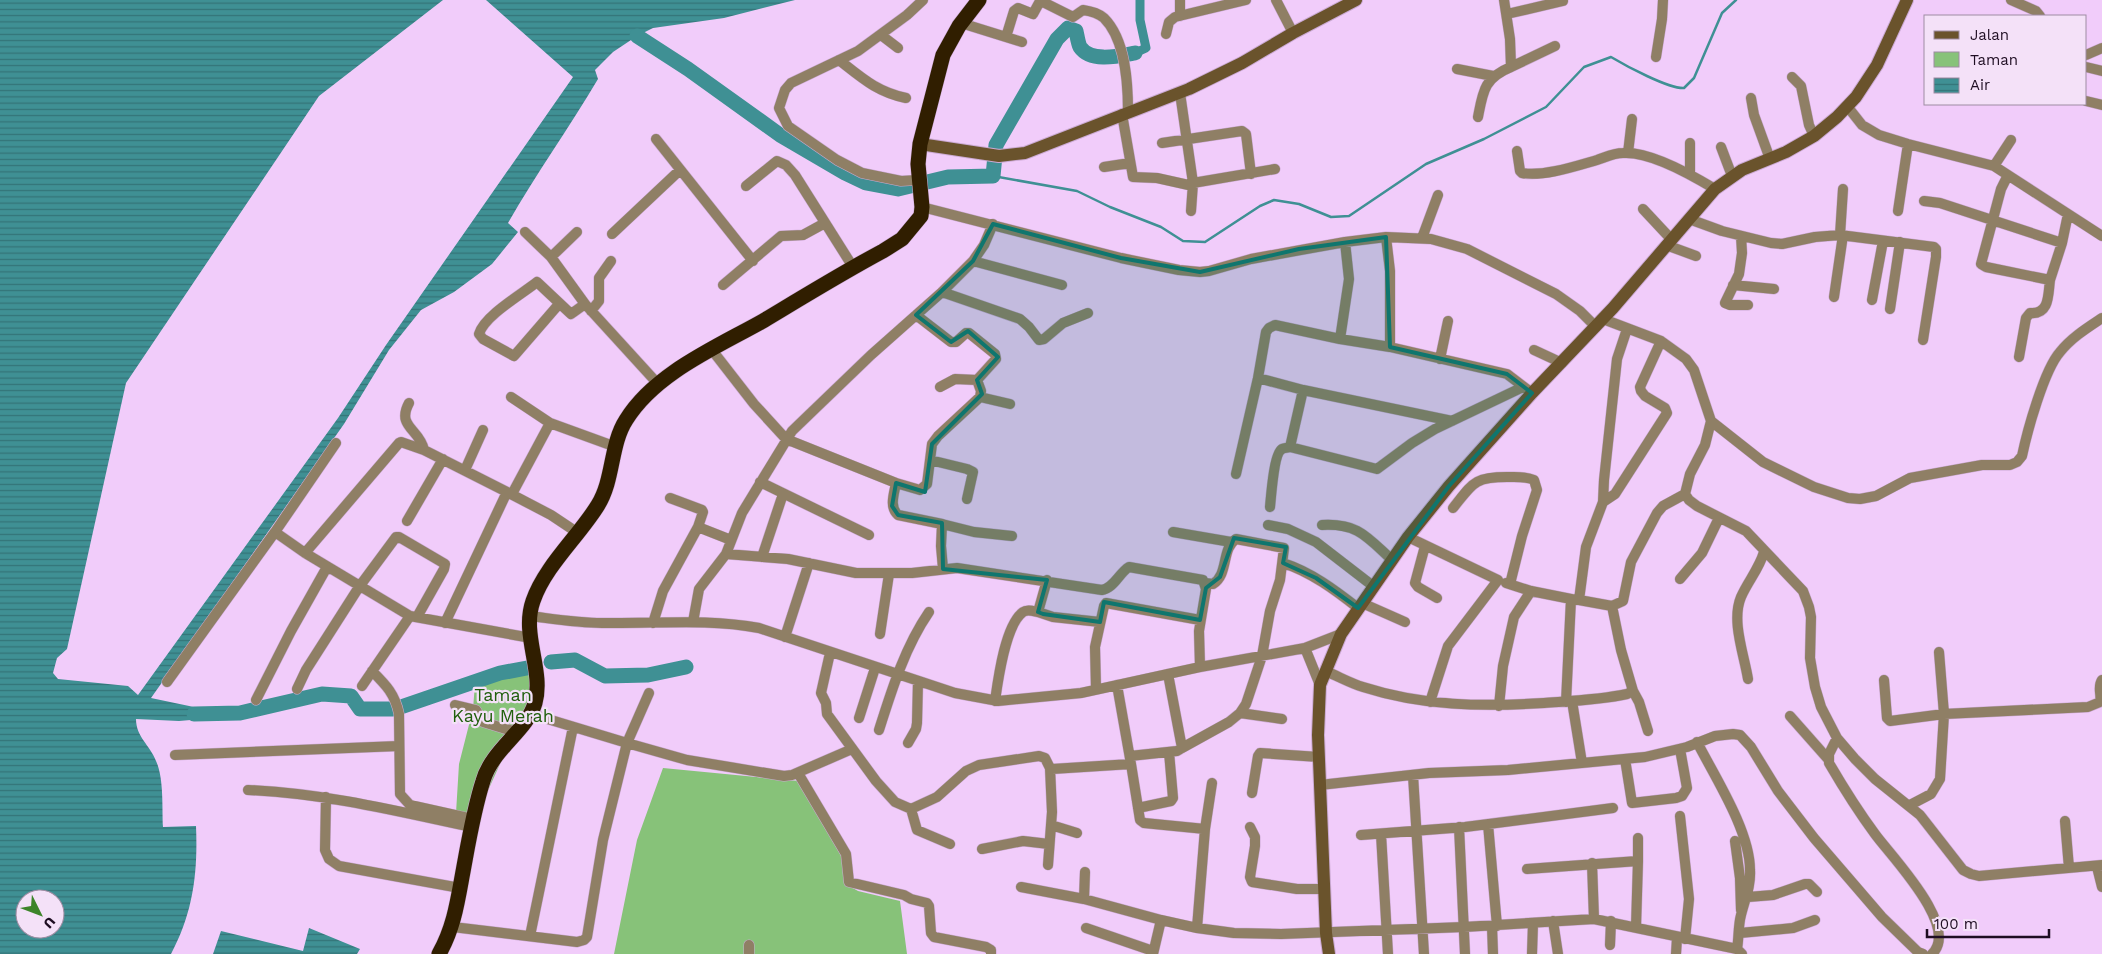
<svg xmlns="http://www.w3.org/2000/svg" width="2102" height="954" font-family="'Work Sans',sans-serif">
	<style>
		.green { fill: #87c279 }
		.water { fill: url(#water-rules); fill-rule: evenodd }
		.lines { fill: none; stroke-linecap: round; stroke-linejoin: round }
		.stream { stroke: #3f9094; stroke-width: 2.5 }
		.canal { stroke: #3f9094; stroke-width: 9 }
		.river { stroke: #3f9094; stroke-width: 15 }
		.street-casing { stroke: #cbaad3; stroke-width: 11 }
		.secondary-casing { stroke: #cbaad3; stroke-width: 14 }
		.highway-casing { stroke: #cbaad3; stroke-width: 16 }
		.street { stroke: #8f7f65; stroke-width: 10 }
		.secondary { stroke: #6a532c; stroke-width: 12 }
		.highway { stroke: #301e00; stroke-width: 15 }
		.marked { fill: #0f766e; fill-opacity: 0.2; stroke: #0f766e; stroke-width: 4; stroke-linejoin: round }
		.labels { text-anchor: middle; stroke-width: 4.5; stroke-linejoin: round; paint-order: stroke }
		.park-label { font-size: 18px; fill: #205f0c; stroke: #f4e1f8 }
	</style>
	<defs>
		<pattern id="water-rules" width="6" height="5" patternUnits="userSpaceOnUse" patternTransform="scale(1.25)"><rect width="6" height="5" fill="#3f9094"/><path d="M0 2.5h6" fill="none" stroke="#347478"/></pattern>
	</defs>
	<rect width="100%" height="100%" fill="#f1ccfa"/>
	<!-- green -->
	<path class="green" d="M525,671L535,679L534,699L505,753L481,806L478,817L456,813L459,764L473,709L475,684L502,675Z
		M663,768L799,781L844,861V883L858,891L900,901L907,954H614L637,840Z"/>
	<!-- water -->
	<path class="water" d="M0,0H443L319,96L126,383L67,649L57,658L53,673L58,679L128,686L138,695L338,418L386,345L573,77L486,0H795L724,18L653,28L637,36L613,52L595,70L598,79C569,128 536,174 508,223L518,232L492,264L454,292L421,310L389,350L344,424L151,698L213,711L214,718L179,721L136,719C136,737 150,745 156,761C164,778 162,808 163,827L196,826C198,873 193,913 171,954H0ZM25,899H55V929H25Z
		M309,928L360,949L357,954H213L221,931L303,951Z"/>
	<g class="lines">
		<!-- stream -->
		<path class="stream" d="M993,176L1077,191L1110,207L1161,227L1183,241L1205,242L1260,206L1274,200L1299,204L1331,217L1349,216L1426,164L1484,139L1546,107L1584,67L1611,57C1626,66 1669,89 1684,88L1694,78L1722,13L1736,0"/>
		<!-- canal -->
		<path class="canal" d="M1135,53L1146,48L1140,20V0"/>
		<!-- river -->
		<path class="river" d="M637,36L688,69L780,135L845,173L866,183L898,189L948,177L993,176L996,145L1057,39L1068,28L1076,31C1077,35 1078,43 1080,47C1091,63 1119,56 1135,53
			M551,662L575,660L605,676L648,675L686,667
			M194,714L240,713L322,694L351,696L360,709H395L500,673L527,668"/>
		<defs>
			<path id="street" d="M1180,0V16
				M1276,0L1293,33
				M1504,0L1510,39L1511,67L1555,46
				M2011,0L2036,11L2040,16
				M1507,14L1563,1
				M961,23L1022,42
				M1166,34L1169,22L1175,17L1246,0
				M881,35L898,48
				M1006,37L1014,11L1018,8L1033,14L1039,3L1043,2L1073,17L1083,10C1090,11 1098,13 1104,18C1126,40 1128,84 1128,112
				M2086,55L2102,48
				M1656,57L1662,19L1663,0
				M839,60C862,78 877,92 906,98
				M2086,67L2102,71
				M1457,69L1493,76
				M1792,77L1801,86L1809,125L1814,136
				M1180,93L1193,183L1191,211
				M1751,98L1754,115L1770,159
				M2086,101L2102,105
				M1847,106L1862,125L1879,135L1908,144L1994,166L2102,236
				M1122,114L1133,177L1157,178L1193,186
				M1478,117C1483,91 1484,78 1511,67
				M656,139L753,261
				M1162,143L1242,131L1246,134L1251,174
				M1721,147L1732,176
				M1517,151L1520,171L1522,173C1543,177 1576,166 1597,160C1606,157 1614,153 1623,153C1650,151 1692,175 1715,189
				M1628,153L1632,119
				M1994,166L2011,140
				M1104,167L1130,163
				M1690,174V143
				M2008,175L2001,189L1981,264L1986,267L2050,280C2048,294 2050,315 2030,313L2026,318L2019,357
				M918,180L901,181L862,173L837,160L788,126L779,108L785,90L791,83L858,51L907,15L923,0
				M1193,183L1275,169
				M746,186L777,161L786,165L795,175L853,267
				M1924,201L1940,203L2062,243L2050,280
				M922,207L1121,258L1179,270L1200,272L1209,271L1251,259L1345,242L1386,237L1431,239L1467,249L1556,294L1580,311L1596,327
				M1643,209L1671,239
				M1898,211L1908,144
				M1689,219L1722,231L1771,243L1782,244L1815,237L1840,235L1934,247L1936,249V257L1923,340
				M525,232L551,257L585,304L658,384
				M612,234L680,170
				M1840,235L1843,189
				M1741,236L1742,253L1739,274L1725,303L1730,305H1748
				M1386,237L1390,271V347
				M1422,238L1438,195
				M2062,243L2068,214
				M1666,245L1696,256
				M551,257L577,232
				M973,261L1062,285
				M723,285L781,236L803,235L825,223
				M1733,285L1774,289
				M942,292L1020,319L1029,327L1039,340L1044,339L1063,323L1088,313
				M1834,297L1843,235
				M1872,300L1883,241
				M559,304L514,356L483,339L479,334C484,316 522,294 537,282L571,314L585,304
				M1890,309L1900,242
				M591,311L599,301V278L611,261
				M916,315L951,342H956L966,333H969L995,354L996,359L977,380L981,391L980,397
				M1603,319L1661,341L1686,359L1694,370L1711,421L1705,445L1690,474L1685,494L1689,500L1697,506L1746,531L1803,591L1809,607L1811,617L1810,658L1815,687L1821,707L1837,738L1855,759L1875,779L1920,815L1963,870L1971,874L1979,876L2102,865
				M1627,329L1617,359L1604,480L1603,502L1615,494L1667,413L1665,408L1645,396L1641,391L1640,387L1661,341
				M1340,339L1349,279L1345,242
				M712,350L754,404L786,439L896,483L920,490L927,484L932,444L938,436L980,397L1010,404
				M1534,350L1562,363
				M1440,359L1448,321
				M1258,378L1303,390
				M940,387L955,379L977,380
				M511,397L550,423
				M409,403C396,427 420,429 424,450L507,492
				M1711,421L1763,462L1814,487L1848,498L1860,499L1876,496L1910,478L1982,465H2010L2017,462L2022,456C2027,432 2044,370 2060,352C2071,338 2087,328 2102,318
				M1290,447L1303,390L1452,421
				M930,460L967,469L973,472L967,499
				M465,470L483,430
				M1236,474L1258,378L1266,332L1269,328L1275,325L1340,339L1390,347L1507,374L1532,393
				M760,482L869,535
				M896,483C894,494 889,507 898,515L942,524L941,546L943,569
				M512,494L550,423L616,447
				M1603,502L1586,547L1579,600L1612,606L1623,601L1631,562L1657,513L1663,506L1685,494
				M1270,507C1271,497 1274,453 1282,449C1284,448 1287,448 1290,447L1377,469L1412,443L1435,429L1523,387
				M1453,508C1473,483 1474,477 1507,477C1516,477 1525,476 1534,480L1537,490L1522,536L1510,584
				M407,521L443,459
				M942,524L974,532L1012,536
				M1268,525L1288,529L1316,542L1373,586
				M1322,525C1358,523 1367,537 1392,560
				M698,527L731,540
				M275,532L336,443
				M1173,532L1231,542
				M1408,537L1498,580L1448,646L1430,702
				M1425,546L1415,583L1418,587L1437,598
				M305,553L399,443L401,442L424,450
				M726,554L788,559L856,573H912L957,568L1102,590C1114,588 1119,573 1129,567L1203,580L1206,589L1199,631L1200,667
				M762,557L783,494
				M1283,563C1311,572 1335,590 1358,608
				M1680,579L1702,553L1719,518
				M1506,583L1531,591L1576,600
				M1362,603L1405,622
				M1038,612L1053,617L1100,622
				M530,616C554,619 578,623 602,623C655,624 707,618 759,628L955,693L998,701L1081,693L1200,667L1305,648L1341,634
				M693,622L699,589L726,554L742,513L792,431L871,355L942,292L973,261L984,245L993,224
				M445,623L507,492L551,515L578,533
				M653,623L663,591L698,527L703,512L702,510L670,498
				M880,634L889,574
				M785,637L809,563
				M1305,648L1320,685
				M830,653L821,693L826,703L827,714L876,781L895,802L911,809L937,797L966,771L979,765L1039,756L1045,758L1050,768L1052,769L1131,764L1117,685
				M372,671C386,685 395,694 399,714L400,794L410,805L473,819
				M1325,671C1338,676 1350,683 1363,687C1422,706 1482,707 1544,703C1571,701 1599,700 1627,694L1633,691L1621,650L1612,606
				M1748,679C1744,654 1731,621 1741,597C1748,581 1759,569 1764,552
				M1884,680L1887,718L1890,721L1944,714L2088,707L2100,702C2102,695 2097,687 2102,680
				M167,682L275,532L305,553L410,616L531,638
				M362,686L410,616
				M297,689L306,670L359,587L396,537H399L445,564L444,569L417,617
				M1096,689L1095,647L1104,606L1106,603L1200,620
				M1633,691L1639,702L1648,731
				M649,693L627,743L687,760L784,776L792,775L852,749
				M256,700L291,631L327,567
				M995,701C998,680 1005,625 1023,612C1027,609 1033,611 1038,612L1047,580
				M1572,701L1582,763
				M1566,702L1571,599
				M455,705L476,710L483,722L516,732
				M1499,706L1503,666L1514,617L1531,591
				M1240,713L1282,719
				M1790,716L1828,759
				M859,718L875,668
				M879,730C892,689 905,647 929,612
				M1837,738L1829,754V763C1843,787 1858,811 1875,834C1890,855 1961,927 1932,954
				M1697,742C1715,777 1750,831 1750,870C1751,886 1745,899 1741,915C1738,926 1739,938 1737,949
				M908,743L916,729L917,723L918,681
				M1182,748L1229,722L1240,713L1246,704L1262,656L1270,611L1280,580L1284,548L1236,539C1221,549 1229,574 1213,584L1205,583
				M175,755L399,746
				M1130,756L1177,751L1182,748L1168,674
				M1625,759L1632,803L1676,798L1682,796L1687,788L1680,749
				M1131,764L1140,820L1144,823L1205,829L1197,928
				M798,773L846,854L849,882L904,895L911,899L927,903L929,906L931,933L934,937L986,947L991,950V954
				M1413,775L1424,954
				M1320,785L1429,773L1508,770L1645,757L1687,747L1715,736L1733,734L1740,735L1751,747L1778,791L1814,838L1882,917L1918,952L1923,954
				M248,790C323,793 397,811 471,827
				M1252,793L1258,756L1260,753L1319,757
				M326,797L325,850L329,859L339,866L460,888
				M1910,805L1931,794L1940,779L1944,714L1939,652
				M1138,808L1171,801L1173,798L1169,752
				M911,809L917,830L950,844
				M1680,816L1689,899L1685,939
				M2065,821L2069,868
				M1488,824L1497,926
				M1051,825L1077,833
				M1250,827L1255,837V846L1250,877L1252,882L1297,889H1324
				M1459,827L1465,954
				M1205,829L1212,783
				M1381,834L1388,954
				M1361,835L1465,827L1613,808
				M1638,838V861
				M1735,841L1740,878L1741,910
				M982,849L1023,841L1049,844
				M1592,863L1594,919
				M1048,865L1052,812L1050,768
				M2097,867L2102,887
				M1527,869L1638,861L1636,927
				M1085,872L1084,899L1161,920
				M1021,887L1084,899
				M1748,897L1773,895L1805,884H1809L1817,892
				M1553,921L1558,954
				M1492,926L1493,954
				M453,927L577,942L584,940L587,937L603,840L627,743L531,714
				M1086,928L1153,951
				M1740,933L1793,928L1815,920
				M530,936L573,727
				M749,945V954
				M1610,945L1611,921
				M1153,954L1161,920L1197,928L1234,933L1281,934L1464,927L1594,919L1737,949L1742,954
				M1532,954L1533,923
				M1676,954L1677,938"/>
			<path id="secondary" d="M920,144L999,156L1025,153L1189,89L1242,63L1293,33L1356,0
				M1329,954L1326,933L1318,735L1320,685L1341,634L1408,537L1449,486L1532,393L1613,308L1715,189L1742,170L1786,152L1814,136L1837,117L1856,97L1877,65L1907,0"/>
			<path id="highway" d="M439,954C453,929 457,905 462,877C468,845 473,812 483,781C492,749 527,731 535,703C544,670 521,635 533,601C545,566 579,536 598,505C614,479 610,445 626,420C655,373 717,347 763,321C803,297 842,273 883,251L902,239L921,216L922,207L918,164L920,144L943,55L959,26L979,0"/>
		</defs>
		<!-- street casing -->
		<use href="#street" class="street-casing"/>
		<!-- secondary casing -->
		<use href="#secondary" class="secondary-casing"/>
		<!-- highway casing -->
		<use href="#highway" class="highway-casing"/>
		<!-- street -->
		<use href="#street" class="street"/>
		<!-- secondary -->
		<use href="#secondary" class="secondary"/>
		<!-- highway -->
		<use href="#highway" class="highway"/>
	</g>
	<!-- marked area -->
	<path class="marked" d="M993,224L1121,258L1200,272L1299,249L1386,237L1390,347L1507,374L1532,393L1449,486L1358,608L1316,578L1283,563L1286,547L1234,538L1220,577L1206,588L1200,620L1104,602L1100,622L1043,614L1038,612L1047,580L943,569L942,523L898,515L892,506L896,483L925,492L932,444L982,394L977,380L998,357L968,331L951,342L916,315L973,261Z"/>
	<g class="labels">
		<!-- park labels -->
		<g class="park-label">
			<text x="503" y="701">Taman<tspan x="503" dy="21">Kayu Merah</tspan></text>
		</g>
	</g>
	<!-- legend -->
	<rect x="1924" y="15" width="162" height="90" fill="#f4e1f8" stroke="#9e8ca2"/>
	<rect x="1934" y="31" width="25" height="8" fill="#6a532c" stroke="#9e8ca2"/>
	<text x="1970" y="40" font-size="15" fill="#1e0d22">Jalan</text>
	<rect x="1934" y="52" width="25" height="15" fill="#87c279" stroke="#9e8ca2"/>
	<text x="1970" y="65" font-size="15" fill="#1e0d22">Taman</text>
	<rect x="1934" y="78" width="25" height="15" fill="url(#water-rules)" stroke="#9e8ca2"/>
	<text x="1970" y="90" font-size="15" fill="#1e0d22">Air</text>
	<!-- north arrow -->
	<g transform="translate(40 914) rotate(132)"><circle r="24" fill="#f4e1f8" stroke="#9e8ca2"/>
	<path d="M0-4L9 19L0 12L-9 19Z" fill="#3d842a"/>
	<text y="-8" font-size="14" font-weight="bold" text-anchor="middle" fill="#1e0d22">U</text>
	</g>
	<!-- scale -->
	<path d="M1927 929v8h122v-8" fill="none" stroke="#1e0d22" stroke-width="2.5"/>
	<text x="1934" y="929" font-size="15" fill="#1e0d22" stroke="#f4e1f8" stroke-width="4" paint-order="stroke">100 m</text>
</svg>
